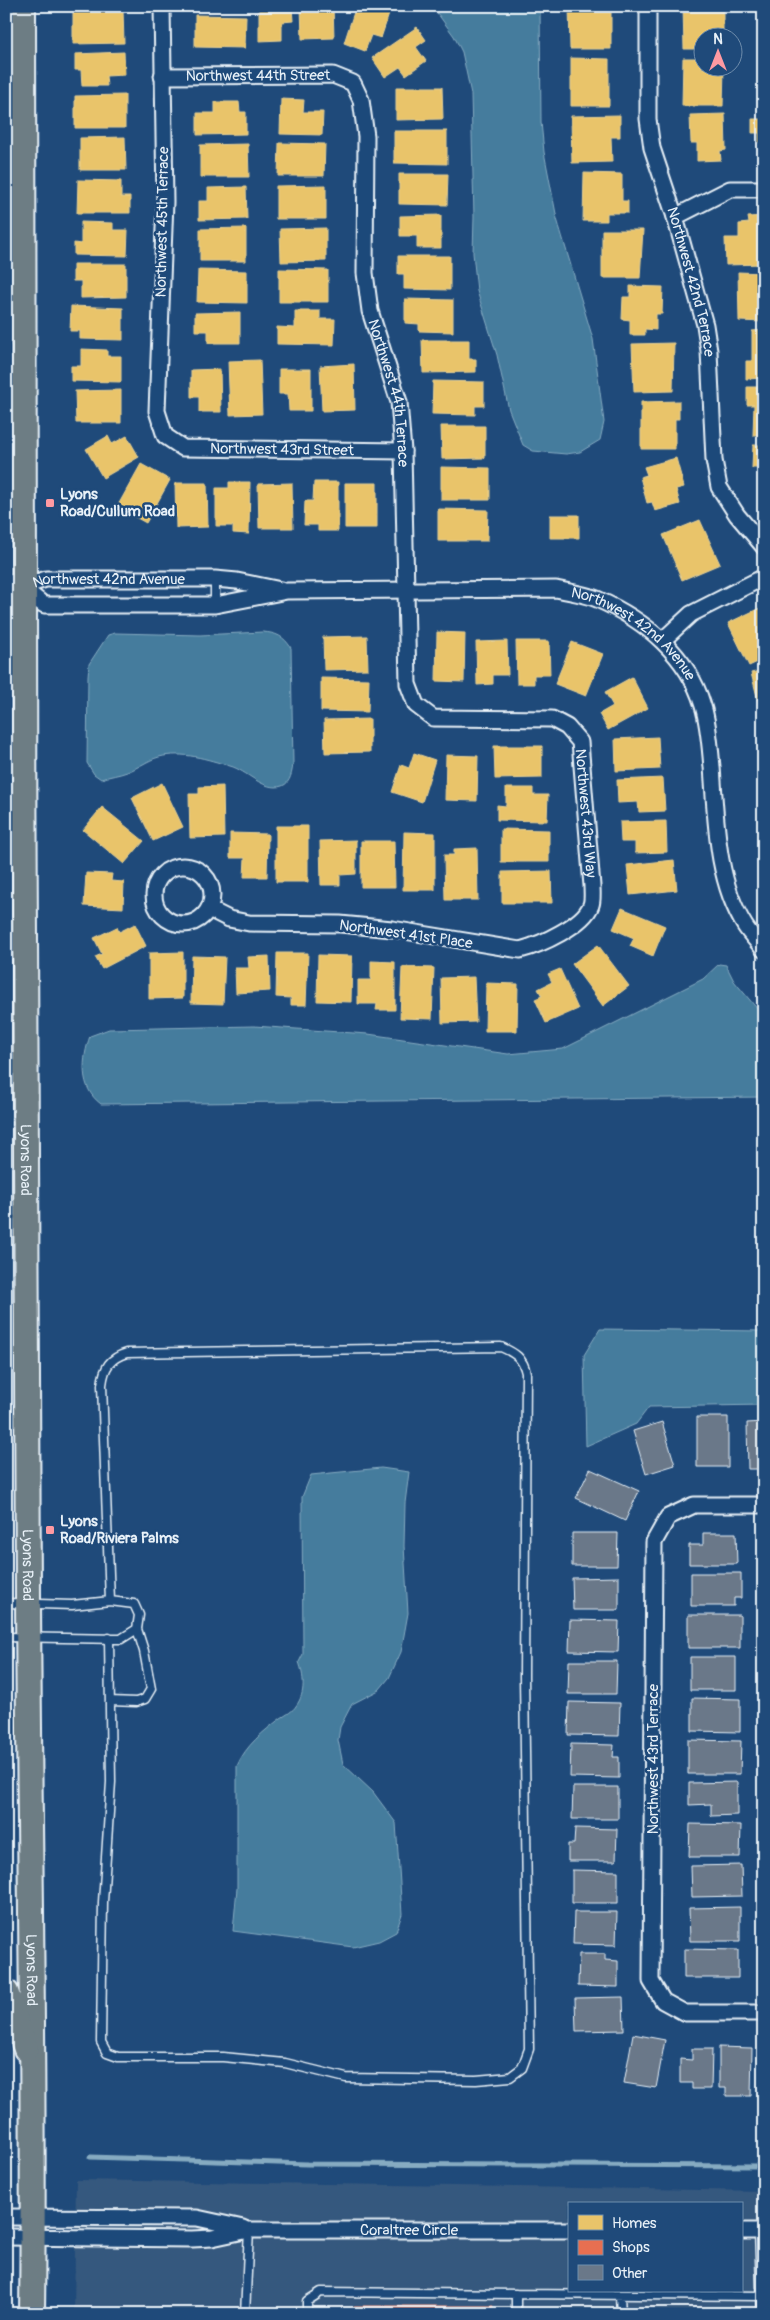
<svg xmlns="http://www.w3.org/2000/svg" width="770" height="2320" font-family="Pangolin,sans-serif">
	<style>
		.built { fill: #36587e; fill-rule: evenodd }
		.water { fill: #447c9d; stroke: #86abc1 }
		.homes { fill: #e9c46a; stroke: #e9d295 }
		.shops { fill: #e76f51; stroke: #e79683 }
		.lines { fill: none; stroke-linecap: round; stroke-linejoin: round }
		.stream { stroke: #86abc1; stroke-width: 5 }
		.building { fill: #6a7889; stroke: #e8f1f8 }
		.lane-casing { stroke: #e8f1f8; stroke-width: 11 }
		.street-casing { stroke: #e8f1f8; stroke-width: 19 }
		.secondary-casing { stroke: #e8f1f8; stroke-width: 25 }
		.primary-casing { stroke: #e8f1f8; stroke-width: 28 }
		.lane { stroke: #1f4a7a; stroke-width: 8 }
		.street { stroke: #1f4a7a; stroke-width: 15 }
		.secondary { stroke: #1f4a7a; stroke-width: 21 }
		.primary { stroke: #6d7d84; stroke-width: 24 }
		.poi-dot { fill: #ff9aa2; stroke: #1f4a7a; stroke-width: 2 }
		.labels { text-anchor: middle; stroke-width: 5; stroke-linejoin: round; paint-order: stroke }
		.street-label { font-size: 15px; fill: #e8f1f8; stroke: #1f4a7a }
		.poi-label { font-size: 15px; font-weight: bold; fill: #e8f1f8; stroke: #1f4a7a; text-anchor: start }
	</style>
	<rect width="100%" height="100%" fill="#1f4a7a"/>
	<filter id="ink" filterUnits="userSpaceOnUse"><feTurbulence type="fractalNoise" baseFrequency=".02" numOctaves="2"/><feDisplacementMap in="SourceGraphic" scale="10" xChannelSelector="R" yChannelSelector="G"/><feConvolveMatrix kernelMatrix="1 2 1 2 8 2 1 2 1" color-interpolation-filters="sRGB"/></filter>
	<g filter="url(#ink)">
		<path class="built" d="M76,2180L764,2191V2314H74ZM569,2204H741V2291H569Z"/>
		<path class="water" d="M432,6H540L541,122L544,152L557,219L593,339L604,422L600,440L580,452L566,454L533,451L523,445L509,410L497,355L477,291L473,253L474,217L471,94L462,52L454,36Z
			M263,632C276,633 284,636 291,648L293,764C292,771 291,783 282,786C264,792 246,770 230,766C207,759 183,751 159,757C148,760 138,768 127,772C119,775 110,776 101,779L94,774L87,763L88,676L89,664L108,635L115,633L200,635Z
			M719,964L726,965L734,981L764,1017V1097L101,1104C79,1088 82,1059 90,1036L109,1029L254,1026L368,1034L508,1054L563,1049L703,979Z
			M600,1329L764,1331V1405L649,1407L636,1424L586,1446L584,1355Z
			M381,1468L409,1472L405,1503L404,1546L408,1613L401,1652L389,1678L379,1690L352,1704L340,1727L338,1740L343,1764L373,1792L396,1823L402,1914L396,1932L379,1941L353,1947L233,1931L237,1888V1766C246,1745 263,1732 281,1718C286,1715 293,1711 296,1706C306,1693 304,1676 299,1662L303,1654L302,1497L311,1475Z"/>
		<path class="homes" d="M259,6H292L293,21L282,22V40L259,41Z
			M301,6H333L334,38L302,39Z
			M356,6H374L373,9L389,14L381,38L371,35L365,51L344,43Z
			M569,6H611V49H570Z
			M683,6H723V38H702V49H684Z
			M123,10L124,43L73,44V12Z
			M195,15L246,16L245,48L195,47Z
			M417,27L426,40L416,47L426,61L406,75L400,67L385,77L372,58Z
			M124,52L125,75L106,76L107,86H82L81,70H75V54Z
			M571,58L609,59V106H571Z
			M683,58H702V68H724L723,106H682Z
			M396,87H442L443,119L396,120Z
			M125,95V128H75V96Z
			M281,99L304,100L303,112H323L322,135L280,134Z
			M215,102H239L240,112H246V134L197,135V113H215Z
			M725,114L726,150L720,151L721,160L697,161V143H691L690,115Z
			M764,114V143H759V133H752V119H764Z
			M620,115V137H611L612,162L572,163L571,116Z
			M394,131H447V164L394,163Z
			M125,137L126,170H80V138Z
			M279,143L325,144L324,176H278Z
			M248,144L249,177H200V145Z
			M584,173L622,174V201H628V213H607V221H583Z
			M399,174H448L447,205L399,204Z
			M78,180L121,181V197H130V213H77Z
			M326,185V219H276V186Z
			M246,187L247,219L199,220V201H208V188Z
			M441,215V248H417V236H400V216Z
			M764,216V264L726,265L725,238H739V224L749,223L748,217Z
			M81,222L113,223V230H128L127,256L74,255V243L81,244Z
			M246,228V261H200V229Z
			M326,228V261L281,262L280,229Z
			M602,230H643L640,278H602Z
			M398,256H450V290L404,289V274H398Z
			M73,264H126V297L81,298V281H73Z
			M279,269L328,270V302H279Z
			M198,270L247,271V303L197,302Z
			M738,272L764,273V322L739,321Z
			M630,286L663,287L662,314H656V330L645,329V335H630V320L622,319L623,297H630Z
			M405,299L453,300V332L419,331V324L405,323Z
			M71,306L123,308V340L80,339V331H70Z
			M295,311H320V319H335L334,345L277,344V327L295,328Z
			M240,312V343H208V331H195V313Z
			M764,330V378L746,379V361H752V331Z
			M422,340H469V359H476V372L423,373Z
			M674,343L673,391L634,392L632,344Z
			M81,349L107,350V356H121V382L71,381V366H81Z
			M260,360L262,414L230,415L228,361Z
			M354,364L355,410L322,411L320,366Z
			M220,369L221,412H199V397H191V370Z
			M279,369H311V411H289L288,394H279Z
			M433,381L484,382V406H475V415L432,414Z
			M747,387H764V435H753L754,405H747Z
			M121,390V423H76L75,391Z
			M679,401V419H675V449H641V402Z
			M441,426H485V458L442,459Z
			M108,436L112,444L127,436L139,457L103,478L86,449Z
			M753,445H764V491V468H752Z
			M676,458L684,487L676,489L680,504L655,511L652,502L647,503L640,477L647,475L644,467Z
			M141,464L170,480L146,523L117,507Z
			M441,467L490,468V500H441Z
			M229,482H250L249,534L233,533V526H216V488H229Z
			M314,482H338V531H318V525H304L305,501H313Z
			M175,483H207L208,527L176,528Z
			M292,483L293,528H259L258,484Z
			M345,483H377V528H345Z
			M438,509L488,510L487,541H438Z
			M550,515H579V538H550Z
			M700,520L720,564L682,580L663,535Z
			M764,606V659L749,666L728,623Z
			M437,632L465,633L464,682L436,681Z
			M367,636L368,669L324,670L323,637Z
			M507,641L508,675H493V684L477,685L476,642Z
			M516,641H549L550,675H534V684H517Z
			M572,642L603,654L586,696L555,684Z
			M764,670V719L763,720L751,673Z
			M632,677L648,708L608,730L599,714L613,706L605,692Z
			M321,678L369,679L368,712L321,711Z
			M370,719V752L325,753L324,720Z
			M658,737L660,769L616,771L615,739Z
			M494,746H542V778L495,779Z
			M414,753L435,760L422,802L392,792L401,765L409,768Z
			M446,755L478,756L477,801L445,800Z
			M663,778L665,811L639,812L638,802L618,803L617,780Z
			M162,783L183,827L153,841L132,798Z
			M223,786L224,837L190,838L189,794H199V787Z
			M506,788H533V795H548L547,821L497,820V805L506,806Z
			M102,807L144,841L124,864L83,830Z
			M666,821L667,852L635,853V842H621L620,822Z
			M276,826H308V882H276Z
			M501,829L549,830V862H501Z
			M404,832L435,833V890H403Z
			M230,833L268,834L267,877H244L245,858H230Z
			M356,840V874L340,875V885H321L320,841Z
			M361,841H394L395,887H361Z
			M477,848L478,900H445L444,855H454V849Z
			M674,860L677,890L630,895L627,865Z
			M551,871L552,903H502V872Z
			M86,873L112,874L111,881L124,882L123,908L84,906Z
			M622,908L665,926L653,956L630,946L634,938L613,929Z
			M135,924L146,946L102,969L95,957L102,954L94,938L117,927L119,932Z
			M598,945L629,986L603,1006L572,964Z
			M183,952V998L149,999V953Z
			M277,953H308L306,1005H291V998L276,997Z
			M318,955L352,956L351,1002L317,1001Z
			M192,956L225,957L223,1004L191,1003Z
			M269,956L270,991L236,993L235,968H249L248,957Z
			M371,961L395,962V1010H376L377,1004H358V980H371Z
			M402,967L434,968L432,1019L400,1018Z
			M560,969L578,1009L546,1023L535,999L542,996L538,989L552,982L548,974Z
			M474,977L476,1022L442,1023L441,978Z
			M486,983L518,984L517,1031H485Z"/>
		<path class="shops" d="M354,2306H493V2314H354Z
			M699,2312H742V2314H699Z"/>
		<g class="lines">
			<path class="stream" d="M90,2157L307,2164L764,2166"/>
		</g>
		<path class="building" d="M697,1417H728V1467H697Z
			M662,1422L675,1465L646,1474L633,1431Z
			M764,1422V1469H748L747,1423Z
			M590,1469L639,1491L625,1521L576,1498Z
			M572,1533H618L617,1566H572Z
			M703,1533H736L737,1564H689V1545H703Z
			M691,1573H741V1598H734V1606H691Z
			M619,1577V1610H573L572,1578Z
			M688,1615H740V1648H688Z
			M570,1620L619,1621L618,1652L569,1651Z
			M690,1657H736V1690H690Z
			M569,1661H617L616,1694H568Z
			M692,1698L740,1699V1732L692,1731Z
			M569,1702L620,1703L619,1736L568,1735Z
			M688,1740L741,1741L740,1774H688Z
			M571,1744L614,1745L613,1757H619V1778L570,1777Z
			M737,1782V1815L711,1816V1804L689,1805V1783Z
			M573,1787H618V1819H572Z
			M690,1824L741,1825L740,1857H689Z
			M575,1828L617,1829L616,1861H568V1844H574Z
			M741,1865L742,1896L692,1897L691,1866Z
			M572,1870L618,1871V1903H572Z
			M740,1907V1941H690L689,1908Z
			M574,1912H617L616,1945L573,1944Z
			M684,1949L738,1950V1978H684Z
			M579,1954H605V1960L618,1961V1987L578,1986Z
			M623,1997L624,2030L576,2031L575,1998Z
			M633,2034L665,2040L656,2088L624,2083Z
			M719,2047L752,2048L751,2096H726V2088H719Z
			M762,2048H764V2097Z
			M692,2049H712L711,2089H692V2083H680V2059L692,2060Z"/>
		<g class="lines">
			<g class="lane-casing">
				<path id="lane" d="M6,60H21
					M215,579V605
					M6,1603L72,1605L110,1601L134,1604L139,1615L137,1629L144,1651L151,1689L145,1699L136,1702L110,1701
					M6,1637L121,1639L137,1629
					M109,1638L111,1782L103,1902L101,2042L107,2053L118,2057H223L285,2063L346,2078L476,2080L510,2077L522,2068L529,2049L524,1676L526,1373C523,1358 515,1353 501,1347L127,1353C110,1358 104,1367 102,1385L110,1601
					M759,2231L762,2314
					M516,2294L764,2296
					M620,2295L621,2314
					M245,2314L249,2230
					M307,2314V2301L321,2292L516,2294V2314"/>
			</g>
			<g class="street-casing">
				<g id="street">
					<path id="s1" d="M162,6L165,202L157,411L165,436L183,448L403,451"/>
					<path id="s2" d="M648,6V119L652,148L675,217L705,325L709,351L714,460L719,487L737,515L764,547"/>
					<path id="s3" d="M162,76L333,75L353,83L361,100L366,136L365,273L370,311L399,402L403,451L408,684L416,705L433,718L552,719L567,727L580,742L592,886C592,891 593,900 591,905C584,925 540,945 520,950L392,929L340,924L249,923L229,919L209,909"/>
					<path d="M675,217L730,189H764"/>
					<path id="s4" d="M22,587L44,605H215L287,591L556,589C569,592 585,594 597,599C645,620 688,655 703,706C709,726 710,747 712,767C716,819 716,880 745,926C750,934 758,942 764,950"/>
					<path id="s5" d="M22,587L46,579H215L237,581L281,590"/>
					<path d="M663,640L691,614L764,577"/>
					<circle cx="183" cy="895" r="29"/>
					<path d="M764,1505H694L668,1517L654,1542L651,1981L663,2001L685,2013H764"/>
					<path d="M6,2217L197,2218L243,2228"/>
					<path d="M741,2231H764"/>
					<path id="s6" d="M6,2237L192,2239L212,2238L249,2230H569"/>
				</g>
			</g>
			<g class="secondary-casing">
				<path id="secondary" d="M6,585L22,587"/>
			</g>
			<g class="primary-casing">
				<g id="primary">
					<path id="s7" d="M23,6C23,536 25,1065 28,1595C29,1834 35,2074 32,2314"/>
					<path d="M6,1992L26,2049"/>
				</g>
			</g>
			<use href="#lane" class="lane"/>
			<use href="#street" class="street"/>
			<use href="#secondary" class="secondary"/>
			<use href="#primary" class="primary"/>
		</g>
	</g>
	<g class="poi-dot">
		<rect x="45" y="498" width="10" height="10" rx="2.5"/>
		<rect x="45" y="1525" width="10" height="10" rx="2.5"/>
	</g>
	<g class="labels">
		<g class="street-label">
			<text dy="5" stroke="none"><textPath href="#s3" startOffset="96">Northwest 44th Street</textPath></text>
			<text transform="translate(162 222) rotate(-89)" y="5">Northwest 45th Terrace</text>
			<text dy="5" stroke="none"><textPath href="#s2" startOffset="282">Northwest 42nd Terrace</textPath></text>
			<text dy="5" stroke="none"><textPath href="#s3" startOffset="508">Northwest 44th Terrace</textPath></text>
			<text dy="5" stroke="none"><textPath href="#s1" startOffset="552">Northwest 43rd Street</textPath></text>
			<text dy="5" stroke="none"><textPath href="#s5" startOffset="88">Northwest 42nd Avenue</textPath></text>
			<text dy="5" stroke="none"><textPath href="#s4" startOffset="634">Northwest 42nd Avenue</textPath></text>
			<text dy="5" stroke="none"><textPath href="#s3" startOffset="1072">Northwest 43rd Way</textPath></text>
			<text transform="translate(406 934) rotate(8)" y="5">Northwest 41st Place</text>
			<text dy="5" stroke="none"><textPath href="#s7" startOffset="1154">Lyons Road</textPath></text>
			<text dy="5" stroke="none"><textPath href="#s7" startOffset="1559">Lyons Road</textPath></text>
			<text transform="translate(653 1759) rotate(-90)" y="5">Northwest 43rd Terrace</text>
			<text dy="5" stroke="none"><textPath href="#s7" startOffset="1964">Lyons Road</textPath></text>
			<text dy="5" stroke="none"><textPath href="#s6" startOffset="404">Coraltree Circle</textPath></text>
		</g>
		<g class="poi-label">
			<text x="60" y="499">Lyons<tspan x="60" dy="17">Road/Cullum Road</tspan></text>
			<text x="60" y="1526">Lyons<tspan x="60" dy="17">Road/Riviera Palms</tspan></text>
		</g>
	</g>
	<rect width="770" height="2320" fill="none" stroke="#1f4a7a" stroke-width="25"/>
	<rect x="12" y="12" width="745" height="2295" fill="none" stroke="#e8f1f8" stroke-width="2" filter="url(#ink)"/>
	<rect x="568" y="2202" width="175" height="90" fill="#1f4a7a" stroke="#6f8dac"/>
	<rect x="578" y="2215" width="25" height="15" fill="#e9c46a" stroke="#6f8dac"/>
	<text x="612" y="2228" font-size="15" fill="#e8f1f8">Homes</text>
	<rect x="578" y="2240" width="25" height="15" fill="#e76f51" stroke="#6f8dac"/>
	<text x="612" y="2252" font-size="15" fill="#e8f1f8">Shops</text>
	<rect x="578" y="2265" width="25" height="15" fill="#6a7889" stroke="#6f8dac"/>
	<text x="612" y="2278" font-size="15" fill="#e8f1f8">Other</text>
	<g transform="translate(718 52)"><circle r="24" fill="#1f4a7a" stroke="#6f8dac"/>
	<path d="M0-4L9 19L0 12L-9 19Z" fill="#ff9aa2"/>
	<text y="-8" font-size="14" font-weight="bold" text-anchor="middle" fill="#e8f1f8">N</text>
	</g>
</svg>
